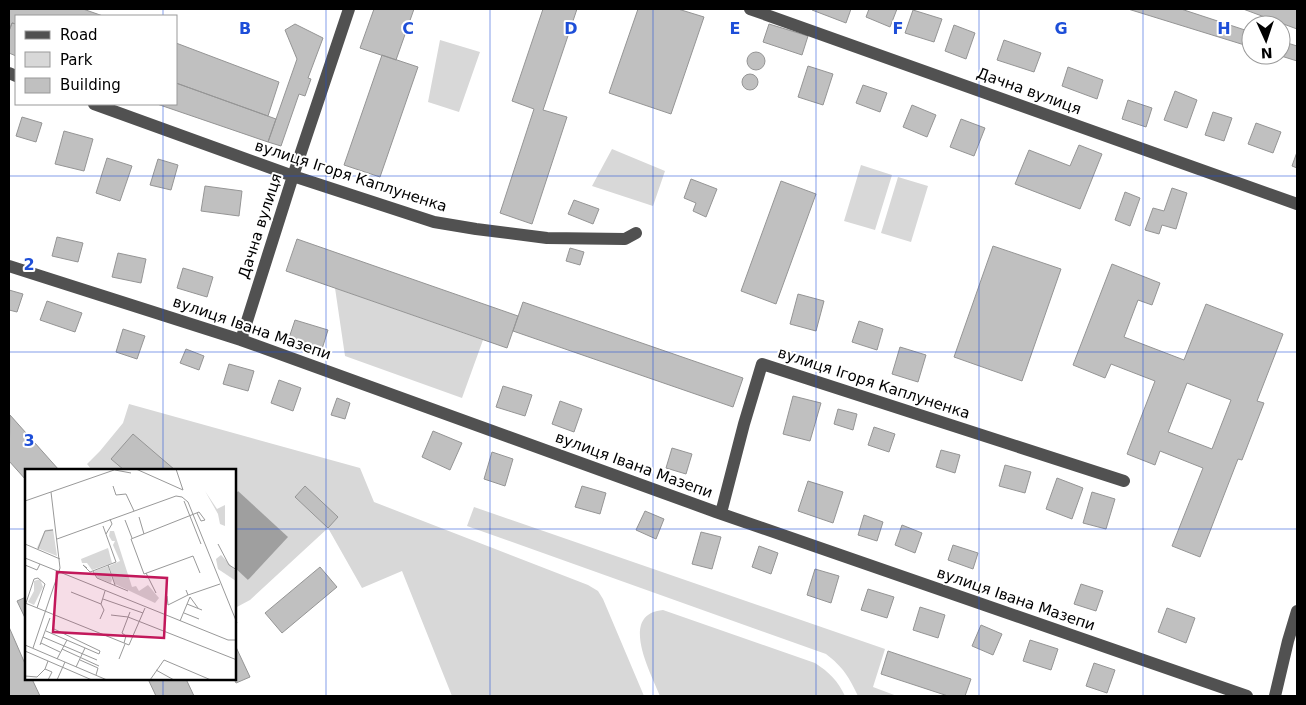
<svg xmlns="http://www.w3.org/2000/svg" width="1306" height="705" font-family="'DejaVu Sans',sans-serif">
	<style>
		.green { fill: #d8d8d8 }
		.water { fill: #9f9f9f }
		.building { fill: #c0c0c0; stroke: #959595; fill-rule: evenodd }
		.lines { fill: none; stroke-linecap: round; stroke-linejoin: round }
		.minor { stroke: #515151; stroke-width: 12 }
		.grid { fill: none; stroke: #1d4ed8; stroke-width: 1; stroke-opacity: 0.55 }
		.labels { text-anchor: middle; stroke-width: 4; stroke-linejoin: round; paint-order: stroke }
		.street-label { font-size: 15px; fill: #000; stroke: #fff }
		.inset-road { fill: none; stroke: #999; stroke-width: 1 }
		.view { fill: #c2185b; fill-opacity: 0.15; stroke: #c2185b; stroke-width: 2.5 }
		.inset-edge { fill: none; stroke: #000; stroke-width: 2.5 }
		.grid-label { font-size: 16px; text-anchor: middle; font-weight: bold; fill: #1d4ed8; stroke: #fff; stroke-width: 4; stroke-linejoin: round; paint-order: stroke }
	</style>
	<rect width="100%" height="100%" fill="#fff"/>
	<path class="green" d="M440,40L480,52L459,112L428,102Z
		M612,149L665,171L653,206L592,186Z
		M861,165L892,175L875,230L844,221Z
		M898,177L928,186L911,242L881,233Z
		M335,288L483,340L462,398L345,356Z
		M129,404L360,468L374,502L588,585L598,591L603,599L644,696H452L402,571L362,588L328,528L250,600L235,608V568L249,580L238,491L235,494V470H92L87,464L100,451L123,423Z
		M474,507L885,649L873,687L897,696H858C849,677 843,667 826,654L467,526Z
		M663,610L815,663C829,672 838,681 845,696H660C651,673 618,614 663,610Z"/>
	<path class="water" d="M238,491L288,537L248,580L235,568V494Z"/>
	<path class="building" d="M9,9H83L103,16H16V24L12,23L9,31Z
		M374,9H414L396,60L360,48Z
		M543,9H577L543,110L567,117L532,224L500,213L534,109L512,101Z
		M638,9H678L704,17L671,114L609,93Z
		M813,9H851L846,23L812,10Z
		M869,9H897L890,27L866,17Z
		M1128,9H1181L1251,32V47Z
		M1243,9H1297V29Z
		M913,10L942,19L934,42L905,33Z
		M12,23L16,24V56L9,53V31Z
		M295,24L323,38L308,78L311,79L305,96L299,94L281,146L268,142L297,59L285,30Z
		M769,24L808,36L802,55L763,42Z
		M954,25L975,33L966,59L945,51Z
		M1004,40L1041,53L1034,72L997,60Z
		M1281,41L1297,46V61L1278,55H1281Z
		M176,43L279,82L268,116L176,83Z
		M747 61a9 9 0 1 1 18 0a9 9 0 1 1-18 0Z
		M382,55L418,67L380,177L344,165Z
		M808,66L833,74L823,105L798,97Z
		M1068,67L1103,80L1097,99L1062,86Z
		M742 82a8 8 0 1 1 16 0a8 8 0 1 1-16 0Z
		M176,83L276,119L268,142L157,104H176Z
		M863,85L887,93L880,112L856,103Z
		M1175,91L1197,100L1187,128L1164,120Z
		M1128,100L1152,108L1146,127L1122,119Z
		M912,105L936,115L927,137L903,127Z
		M1213,112L1232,118L1224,141L1205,135Z
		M22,117L42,123L36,142L16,136Z
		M961,119L985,128L974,156L950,147Z
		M1256,123L1281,132L1273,153L1248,144Z
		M64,131L93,139L84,171L55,164Z
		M1079,145L1102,154L1080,209L1015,184L1029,150L1070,166Z
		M1297,152V168L1292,166Z
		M107,158L132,166L120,201L96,193Z
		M158,159L178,165L171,190L150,185Z
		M691,179L717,189L706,217L693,211L696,203L684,198Z
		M781,181L816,194L776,304L741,291Z
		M205,186L242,191L239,216L201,211Z
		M1172,188L1187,193L1176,229L1162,225L1159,234L1145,230L1153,208L1164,211Z
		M1125,192L1140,198L1130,226L1115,220Z
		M574,200L599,209L593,224L568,214Z
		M57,237L83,243L78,262L52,256Z
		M297,239L518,316L507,348L286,271Z
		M993,246L1061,269L1022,381L954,357Z
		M570,248L584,252L580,265L566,261Z
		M118,253L146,259L141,283L112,277Z
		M1112,264L1160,283L1152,305L1138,300L1124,337L1184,360L1206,304L1283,334L1257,401L1264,403L1242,460L1238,459L1200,557L1172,546L1203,468L1160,451L1155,465L1127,454L1155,381L1111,364L1105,378L1073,365ZM1187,383L1231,400L1212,449L1168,432Z
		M183,268L213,277L207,297L177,288Z
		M9,290L23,294L17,312L9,310Z
		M798,294L824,301L816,331L790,324Z
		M47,301L82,313L75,332L40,320Z
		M523,302L743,378L733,407L513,331Z
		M295,320L328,330L322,349L289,338Z
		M859,321L883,329L877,350L852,342Z
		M123,329L145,336L137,359L116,352Z
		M900,347L926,355L918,382L892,374Z
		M186,349L204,356L199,370L180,363Z
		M229,364L254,371L248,391L223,384Z
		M279,380L301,388L293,411L271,403Z
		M503,386L532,395L525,416L496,407Z
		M793,396L821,403L810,441L783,434Z
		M337,398L350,403L345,419L331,415Z
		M560,401L582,409L574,432L552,424Z
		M838,409L857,414L853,430L834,424Z
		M10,415L59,470H26V480L9,461Z
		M874,427L895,434L889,452L868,445Z
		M433,431L462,443L450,470L422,457Z
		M133,434L175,470H124L111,459Z
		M672,448L692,454L686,474L666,468Z
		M941,450L960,455L955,473L936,467Z
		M492,452L513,459L505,486L484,479Z
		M1005,465L1031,472L1025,493L999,486Z
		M1057,478L1083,488L1072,519L1046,509Z
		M808,481L843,492L833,523L798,511Z
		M305,486L338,517L328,528L295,497Z
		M582,486L606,493L600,514L575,507Z
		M1092,492L1115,499L1106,529L1083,523Z
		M645,511L664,519L656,539L636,530Z
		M864,515L883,522L877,541L858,535Z
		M902,525L922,533L915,553L895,545Z
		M701,532L721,537L712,569L692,564Z
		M953,545L978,553L973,569L948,560Z
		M759,546L778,553L771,574L752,567Z
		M320,567L337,587L282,633L265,613Z
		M815,569L839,576L831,603L807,595Z
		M1081,584L1103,591L1096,611L1074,604Z
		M868,589L894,597L887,618L861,610Z
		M26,597V620L17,601Z
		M920,607L945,615L938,638L913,630Z
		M1167,608L1195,618L1186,643L1158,632Z
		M981,625L1002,634L993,655L972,646Z
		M9,627L26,666V679H32L40,696H9Z
		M1030,640L1058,649L1051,670L1023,661Z
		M235,645L250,677L236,683L234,679Z
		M888,651L971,679L965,696H948L881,674Z
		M1094,663L1115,670L1107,693L1086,686Z
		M148,679H186L194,696H156Z"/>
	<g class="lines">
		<path class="minor" d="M750,9L1297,204
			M9,73L16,76
			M94,104L293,176L434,222L476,229L547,238L625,239L636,233
			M9,266L241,340L716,512L1247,696
			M241,340L293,176L349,9
			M721,513L744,424L762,364L1124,481
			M1275,696L1288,641L1297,611"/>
	</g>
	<path class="grid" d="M163,9V16M326,9V696M490,9V696M653,9V696M816,9V696M979,9V696M1143,9V696M163,104V470M9,176H1297M9,352H1297M9,529H26M235,529H1297M163,679V696"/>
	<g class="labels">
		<g class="street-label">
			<text transform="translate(1029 91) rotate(20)" y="5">Дачна вулиця</text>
			<text transform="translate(351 176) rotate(18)" y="5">вулиця Ігоря Каплуненка</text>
			<text transform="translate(260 226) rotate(-72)" y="5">Дачна вулиця</text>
			<text transform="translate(252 328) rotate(19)" y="5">вулиця Івана Мазепи</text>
			<text transform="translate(874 383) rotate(18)" y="5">вулиця Ігоря Каплуненка</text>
			<text transform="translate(634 465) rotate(20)" y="5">вулиця Івана Мазепи</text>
			<text transform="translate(1016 599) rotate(19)" y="5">вулиця Івана Мазепи</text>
		</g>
	</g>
	<g transform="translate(25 469)">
		<rect width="211" height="211" fill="#fff"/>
		<path d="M180,22L192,40L200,36V57L195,55L193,45ZM28,60L32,87L12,79L20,61ZM85,62H89L107,118L111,117L114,122L123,116L134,129L130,134L90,115L84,97L95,92L88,76L90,72H87L84,67ZM83,79L87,94L67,101L62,94H57L56,90ZM196,86L211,102V112L193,100L191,90ZM83,97L87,111L86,114L73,109L69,102ZM15,110L18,118L9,136L3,133L9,122V112Z" fill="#d8d8d8"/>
		<path class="inset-road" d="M111,0L158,21L151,0M90,1L106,4M88,17L91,26L101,25L109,42M0,32L92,0M159,32L176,75M172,44L176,52L180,51L174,43L106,70L119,105L168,87L175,104M114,48L119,65M100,51L107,69M81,65L87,55L85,50M32,70L151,27L157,28L163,33L212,154M0,75L35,90M193,75L204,96L212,101M13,80L20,62L28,61M0,89L203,171H212M0,96L12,101L15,95M83,96L90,116M62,99L58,96L65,103L91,93L78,57M68,102L72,109L103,122M121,104L131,124M161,121L163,126L195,115M46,123L76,135L80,122M142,127L143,136L163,126M78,130L118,144M0,134L104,176L120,139M1,134L9,110L13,109L20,115L12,139M162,135L177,141M159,144L174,150M86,146L103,148L212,191M75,150L79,141L76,135M155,152L165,128L173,139M29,160L75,182M21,162L74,185L75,182M18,168L72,191M16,174L35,183M99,174L101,167L97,164L105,143M0,176L82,211M15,176L25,149M8,179L35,99L26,23M37,180L74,197M0,182L67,211M32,190L42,171M94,190L100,175M55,191L73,199L71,206M51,198L60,179M131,201L149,211M0,207L12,208L20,200M23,211L27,203L20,200L23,192M32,211L40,193M125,211L139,191L186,211"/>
		<path class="view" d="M32,103L142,109L139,169L28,163Z"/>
		<rect width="211" height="211" class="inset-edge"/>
	</g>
	<g class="grid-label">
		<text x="245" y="34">B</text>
		<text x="408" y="34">C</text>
		<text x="571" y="34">D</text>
		<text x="735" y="34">E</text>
		<text x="898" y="34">F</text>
		<text x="1061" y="34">G</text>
		<text x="1224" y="34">H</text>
		<text x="29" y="270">2</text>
		<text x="29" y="446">3</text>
	</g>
	<rect width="1306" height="705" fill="none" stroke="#000000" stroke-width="20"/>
	<rect x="15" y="15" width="162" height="90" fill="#ffffff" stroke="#999999"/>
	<rect x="25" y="31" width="25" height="8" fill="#515151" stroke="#999999"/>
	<text x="60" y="40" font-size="15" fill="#000000">Road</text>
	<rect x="25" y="52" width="25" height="15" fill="#d8d8d8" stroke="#999999"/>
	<text x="60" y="65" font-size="15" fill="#000000">Park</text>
	<rect x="25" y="78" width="25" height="15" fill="#c0c0c0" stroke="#999999"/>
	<text x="60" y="90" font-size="15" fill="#000000">Building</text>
	<g transform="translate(1266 40) rotate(177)"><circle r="24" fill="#ffffff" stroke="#999999"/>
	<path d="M0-4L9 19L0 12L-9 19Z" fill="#000000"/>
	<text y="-8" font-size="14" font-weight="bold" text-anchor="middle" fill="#000000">N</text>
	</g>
</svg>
